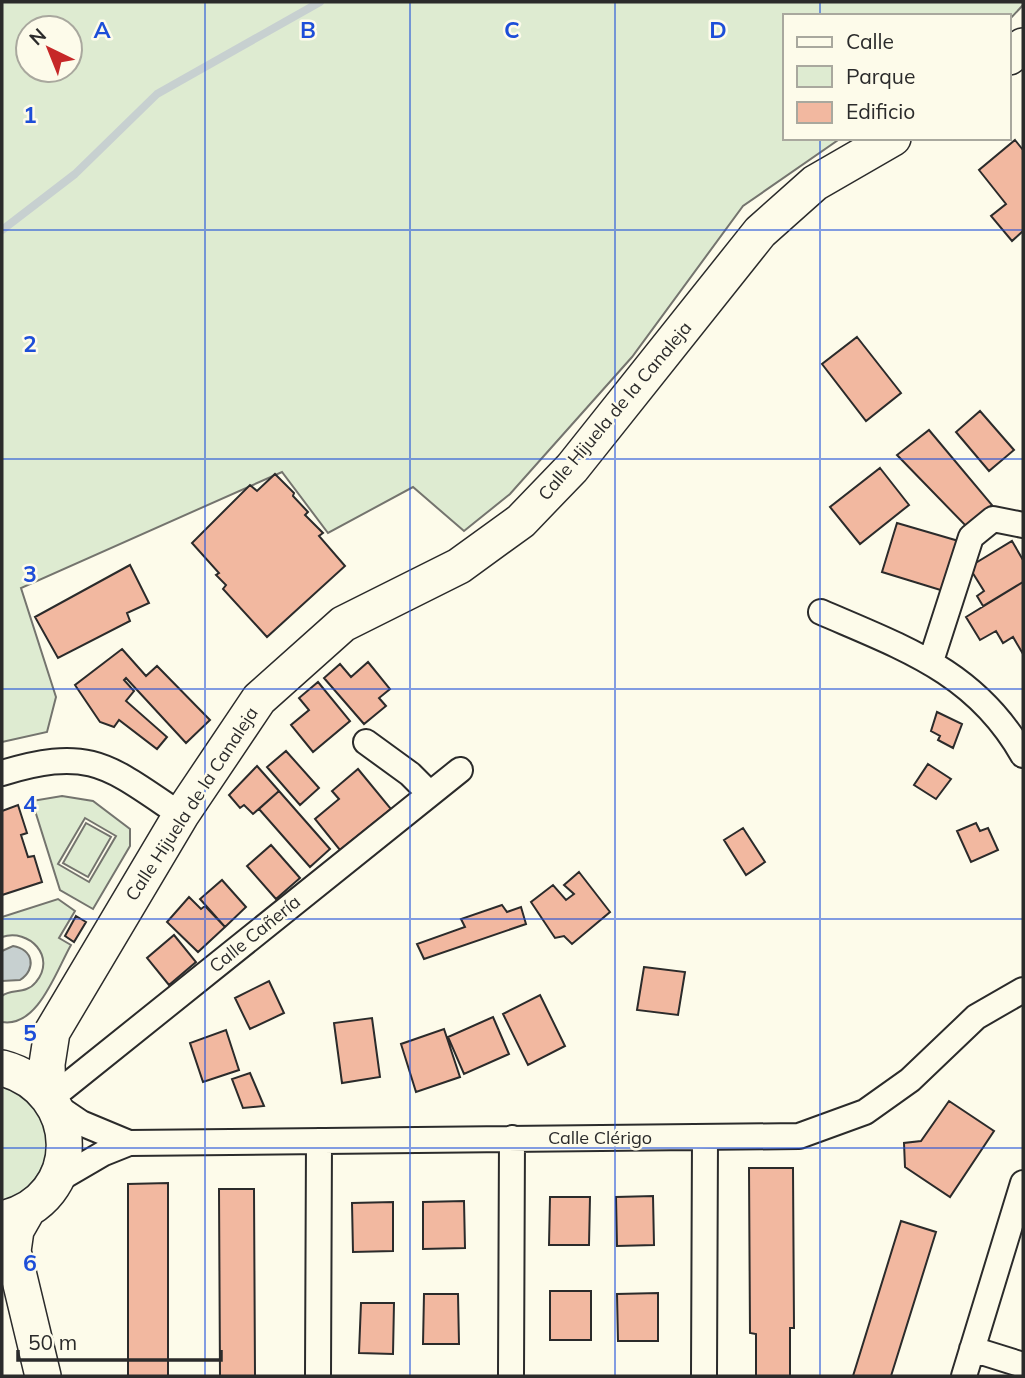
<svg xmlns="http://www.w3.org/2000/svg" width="1025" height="1378" font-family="Mulish,sans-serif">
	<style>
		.green { fill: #deebd1; stroke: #74746e; stroke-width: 2; fill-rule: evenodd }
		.water { fill: #c7d0d0; stroke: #74746e; stroke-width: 2 }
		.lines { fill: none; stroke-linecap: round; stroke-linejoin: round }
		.stream { stroke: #c7d0d0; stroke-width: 8 }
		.building { fill: #f2b8a0; stroke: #2b2b2b; stroke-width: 2 }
		.street-casing { stroke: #2b2b2b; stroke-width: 28 }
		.secondary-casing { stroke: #2b2b2b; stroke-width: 38 }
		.street { stroke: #fdfbea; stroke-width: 24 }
		.secondary { stroke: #fdfbea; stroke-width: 35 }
		.grid { fill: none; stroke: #1d4ed8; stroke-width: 2; stroke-opacity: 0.55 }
		.labels { text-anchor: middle; stroke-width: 5; stroke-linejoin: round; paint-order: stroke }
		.street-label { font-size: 18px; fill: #2b2b2b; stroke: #fdfbea }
		.grid-label { font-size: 23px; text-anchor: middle; font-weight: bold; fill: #1d4ed8; stroke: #fdfbea; stroke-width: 5; stroke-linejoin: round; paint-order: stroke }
	</style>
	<rect width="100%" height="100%" fill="#fdfbea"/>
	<path class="green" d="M2,2H1023V5L1009,20V16H785V138H841L743,206L632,357L510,494L464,531L413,487L328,533L282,472L21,588L56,697L47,732L2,742ZM28,28H70V70H28Z
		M62,796L93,801L130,829V846L93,909L60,890L32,801ZM85,818L116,836L89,882L58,864Z
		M86,823L111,837L88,877L63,863Z
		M58,899L75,911L59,938L71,945C56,971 38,1028 2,1022V996C11,988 26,995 36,982C57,957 29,928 2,937V917Z
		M2,1085C15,1091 29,1097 38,1110C62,1144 40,1191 2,1202Z"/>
	<path class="water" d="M13,946C33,949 37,969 20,980L2,981V951Z"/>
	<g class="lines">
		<path class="stream" d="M2,230L75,174L157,94L320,2"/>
	</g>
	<path class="building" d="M1015,140L1023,150V231L1012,241L991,216L1006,204L979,170Z
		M857,337L901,393L866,421L822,364Z
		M980,411L1014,450L989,471L956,432Z
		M929,430L992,505L966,526L897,455Z
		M880,468L909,505L860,544L830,507Z
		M275,474L294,493L293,496L308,512L305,515L323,533L319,536L345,566L267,637L223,589L226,585L216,575L219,573L192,543L250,485L257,491Z
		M897,523L962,542L947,592L882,572Z
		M1012,541L1023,560V582L983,606L977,596L984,591L969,567Z
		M130,565L149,603L127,613L130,621L58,658L35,617Z
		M1023,582V654L1013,637L1003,643L996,631L980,640L966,617Z
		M122,649L146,676L157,666L210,720L186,743L126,678L124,680L134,691L126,701L167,737L157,749L119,720L114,727L100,722L75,685Z
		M368,662L390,689L379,698L386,706L364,724L324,678L340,664L351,677Z
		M318,682L350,721L313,752L291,725L309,710L299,698Z
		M937,712L962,724L953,748L938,740L940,736L931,731Z
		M286,751L319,788L300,805L267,767Z
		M928,764L951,779L936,799L914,785Z
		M257,766L279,791L253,814L244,805L240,808L229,795Z
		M358,769L391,809L340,850L315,819L339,799L332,791Z
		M279,791L330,849L310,867L259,809Z
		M18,805L27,833L21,835L28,857L34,856L42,882L2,895V811Z
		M976,823L980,831L988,828L998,850L971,862L957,831Z
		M743,828L765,862L746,875L724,840Z
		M271,845L300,878L276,899L247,866Z
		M579,872L610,912L572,944L564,936L555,938L531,902L553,885L566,900L574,894L564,885Z
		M222,880L246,907L225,927L200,899Z
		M189,897L201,909L205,906L225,927L198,952L167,922Z
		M502,905L507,912L521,907L526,924L424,959L417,944L465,927L461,919Z
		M76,916L86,922L74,942L65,936Z
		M174,935L196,962L169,985L147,958Z
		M644,967L685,972L678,1015L637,1010Z
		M269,981L284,1013L250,1029L235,998Z
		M540,995L565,1046L528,1065L503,1014Z
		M493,1017L509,1054L464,1074L448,1037Z
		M372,1018L380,1077L342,1083L334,1023Z
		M444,1029L460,1077L416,1092L401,1044Z
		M226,1030L239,1070L203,1082L190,1043Z
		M250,1073L264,1106L243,1108L232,1079Z
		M949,1101L994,1131L950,1197L905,1167L904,1143L921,1141Z
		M749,1168H793L794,1328H790V1376H756V1334L750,1333Z
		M168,1183V1376H128V1184Z
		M219,1189H254L255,1376H220Z
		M653,1196L654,1245L617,1246L616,1197Z
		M550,1197H590L589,1245H549Z
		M464,1201L465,1248L423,1249V1202Z
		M393,1202V1251L353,1252L352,1203Z
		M901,1221L936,1232L891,1376H853Z
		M550,1291H591V1340H550Z
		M658,1293V1341H618L617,1294Z
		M424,1294H458L459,1344H423Z
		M361,1303H394L393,1354L359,1353Z"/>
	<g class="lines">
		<g class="street-casing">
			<path id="street" d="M821,612C904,648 976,672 1023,755
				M931,661L971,537L993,519L1023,525
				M366,742L410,774L430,794
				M2,773C91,746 108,766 181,815
				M50,1099L460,770
				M56,1106L81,1123L129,1143L799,1136L865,1112L910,1080L976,1017L1023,990
				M56,1181L104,1153L129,1143
				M972,1349L1023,1365
				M318,1376L319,1141
				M511,1376L512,1138
				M704,1376L705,1138
				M964,1376L1023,1183"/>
		</g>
		<g class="secondary-casing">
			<path id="secondary" d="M1009,57L1023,46
				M2,1068C84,1090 86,1200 2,1219
				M48,1096L47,1064L52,1032L181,815L259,699L343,624L459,566L521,521L572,468L760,232L815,183L893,138
				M28,1209L16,1230L13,1251L43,1376"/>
		</g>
		<use href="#street" class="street"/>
		<use href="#secondary" class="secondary"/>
	</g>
	<path class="grid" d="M205,2V1376M410,2V1376M615,2V1376M820,2V16M820,138V1376M2,230H1023M2,459H1023M2,689H1023M2,919H1023M2,1148H1023"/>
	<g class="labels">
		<g class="street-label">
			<text transform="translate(615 411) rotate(-50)" y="6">Calle Hijuela de la Canaleja</text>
			<text transform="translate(192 804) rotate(-57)" y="6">Calle Hijuela de la Canaleja</text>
			<text transform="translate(255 934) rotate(-39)" y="6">Calle Cañería</text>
			<text x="600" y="1144">Calle Clérigo</text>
		</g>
	</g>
	<g class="grid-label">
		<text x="102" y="38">A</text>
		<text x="308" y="38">B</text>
		<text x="512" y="38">C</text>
		<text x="718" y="38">D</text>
		<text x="30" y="123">1</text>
		<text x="30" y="352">2</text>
		<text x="30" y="582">3</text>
		<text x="30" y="812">4</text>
		<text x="30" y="1041">5</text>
		<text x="30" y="1271">6</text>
	</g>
	<rect width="1025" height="1378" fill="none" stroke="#2b2b2b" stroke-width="7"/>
	<rect x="783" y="14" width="228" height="126" fill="#fdfbea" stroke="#a9a89e" stroke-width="2"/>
	<rect x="797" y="37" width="35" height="10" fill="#fdfbea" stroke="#a9a89e" stroke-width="2"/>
	<text x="846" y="49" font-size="21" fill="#2b2b2b">Calle</text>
	<rect x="797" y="66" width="35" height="21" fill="#deebd1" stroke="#a9a89e" stroke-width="2"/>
	<text x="846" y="84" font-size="21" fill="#2b2b2b">Parque</text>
	<rect x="797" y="102" width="35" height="21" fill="#f2b8a0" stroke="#a9a89e" stroke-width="2"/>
	<text x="846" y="119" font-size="21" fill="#2b2b2b">Edificio</text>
	<g transform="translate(49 49) rotate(317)"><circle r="33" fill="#fdfbea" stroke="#a9a89e" stroke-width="2"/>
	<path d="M0-5L12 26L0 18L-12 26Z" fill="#c62828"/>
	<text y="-10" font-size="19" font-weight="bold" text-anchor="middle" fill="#2b2b2b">N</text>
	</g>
	<path d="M18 1350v10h203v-10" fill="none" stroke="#2b2b2b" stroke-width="3.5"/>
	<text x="28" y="1350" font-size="21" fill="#2b2b2b" stroke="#fdfbea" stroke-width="5" paint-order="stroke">50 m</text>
</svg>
